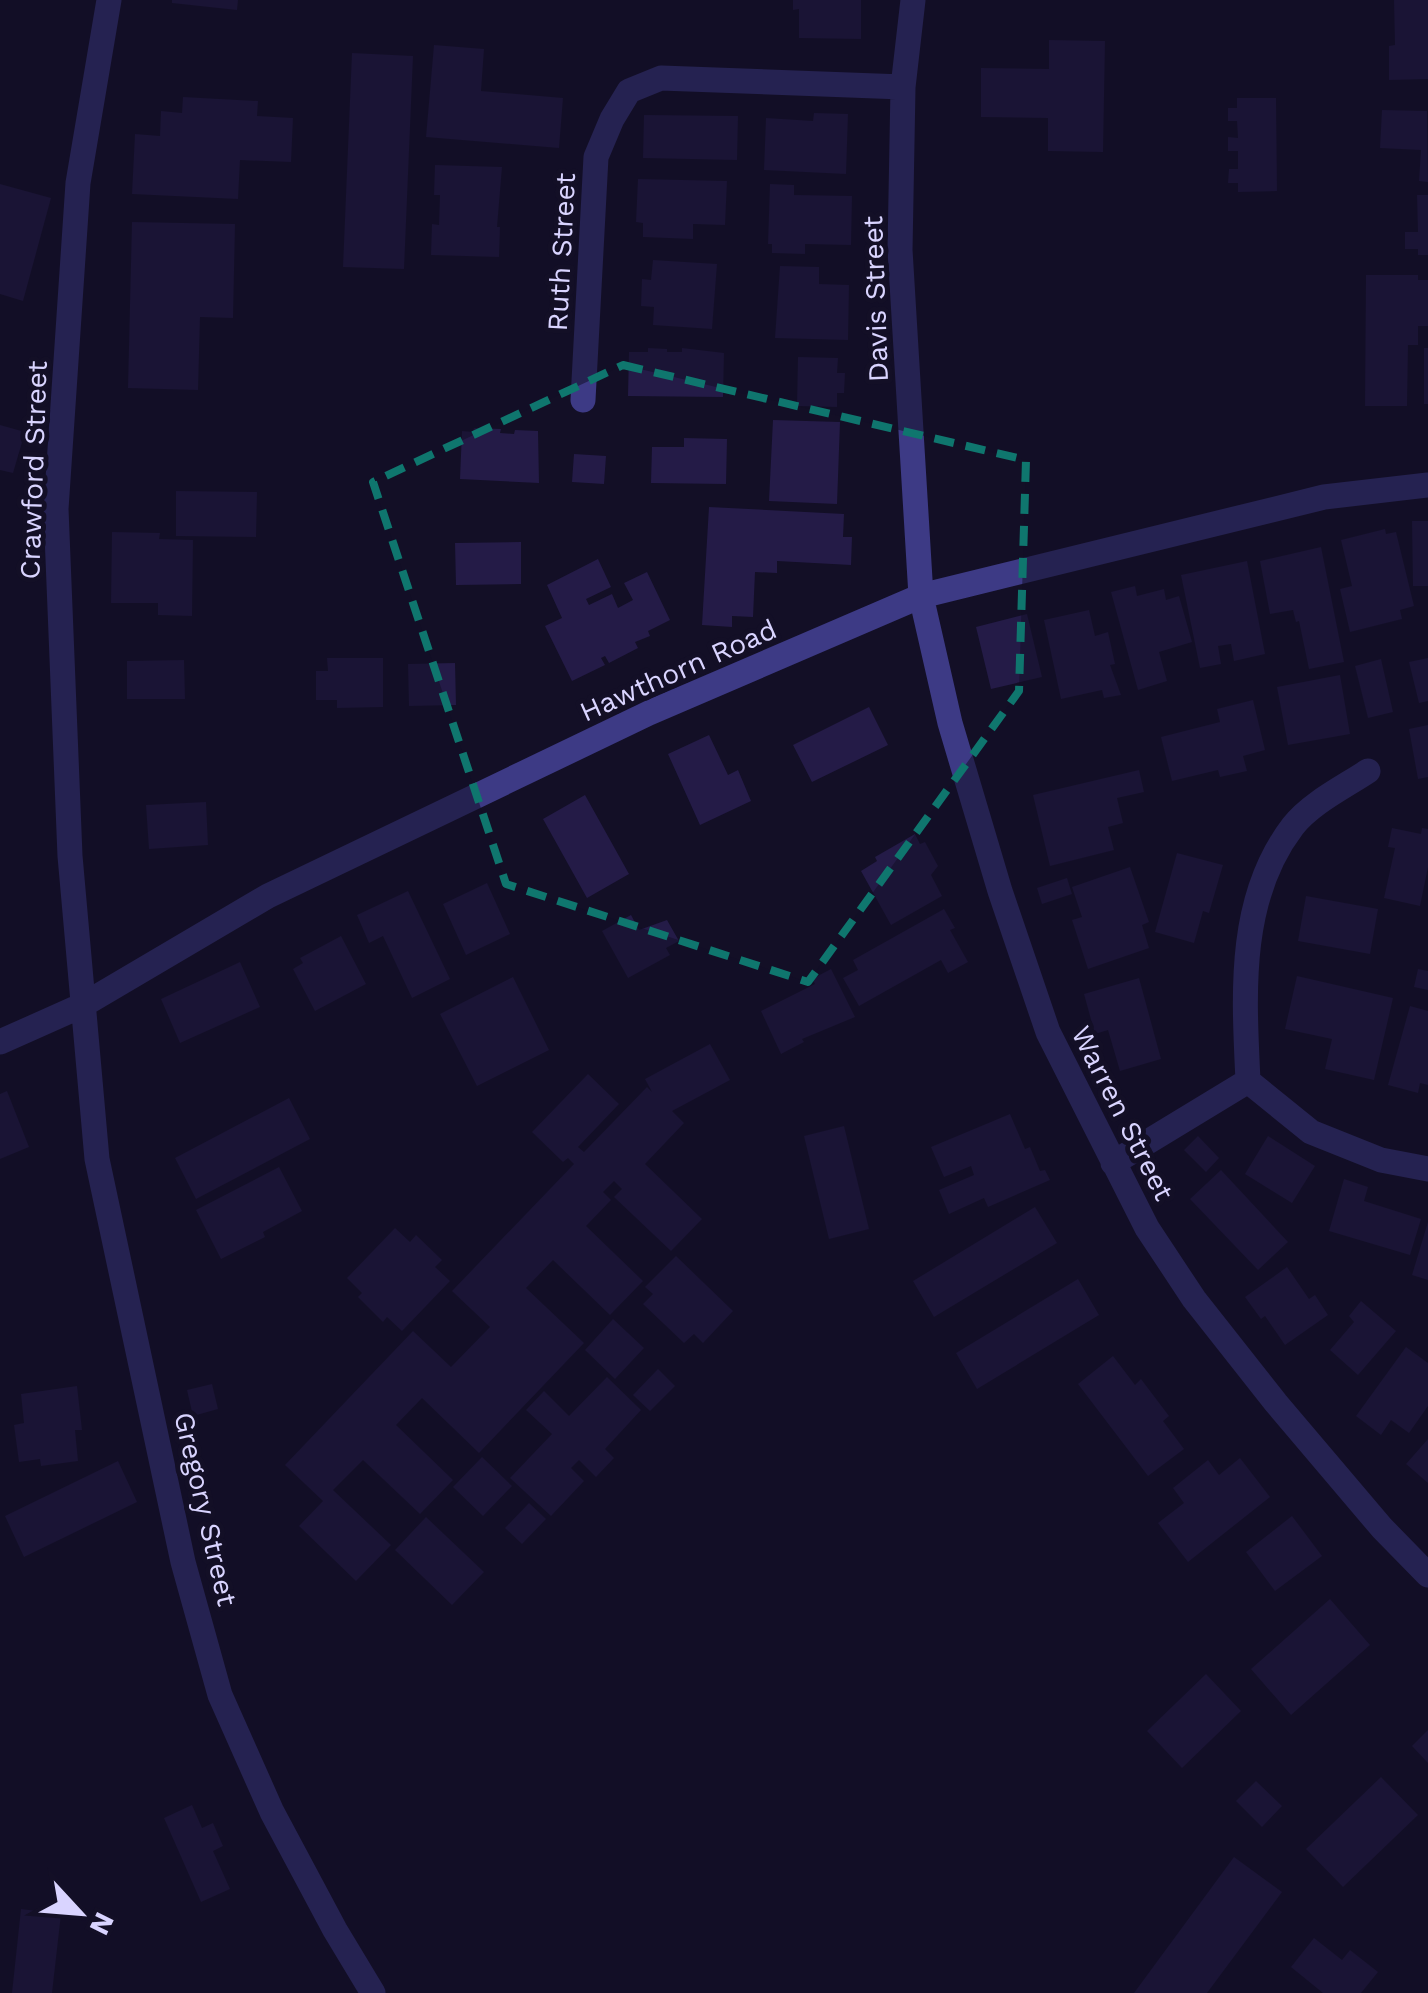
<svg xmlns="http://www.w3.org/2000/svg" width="1428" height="1993" font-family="'Work Sans',sans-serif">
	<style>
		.building { fill: #241b47 }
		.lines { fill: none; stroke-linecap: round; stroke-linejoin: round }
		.street { stroke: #3d3a85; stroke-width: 25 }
		.marked { fill: none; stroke: #0f766e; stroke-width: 8; stroke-dasharray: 20 12; stroke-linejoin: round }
		.labels { text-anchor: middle; stroke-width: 10; stroke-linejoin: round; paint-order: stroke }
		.street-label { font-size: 28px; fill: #d9d4ff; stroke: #130f26 }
	</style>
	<rect width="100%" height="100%" fill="#130f26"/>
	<path class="building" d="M172,0H238L237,10L172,3Z
		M793,0H861V39L799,38V9L793,10Z
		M1394,0H1428V79L1389,80V46L1395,45Z
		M1049,40L1105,41L1103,152L1048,151V118L981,117V68L1049,69Z
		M434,45L484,49L481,91L563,98L559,148L426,137Z
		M352,53L413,56L404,269L343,267Z
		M183,97L258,101L257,116L293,118L291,162L240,160L238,199L132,194L135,134L160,136L161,111L182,113Z
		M1237,98H1276L1277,191L1238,192V183H1228L1229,169H1238V151H1228V137L1238,138L1237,121H1228V108H1237Z
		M1382,110L1427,111L1428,182L1419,181L1421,150L1380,148Z
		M814,113L848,114L846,174L764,170L766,118L813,121Z
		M644,115L738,116L737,160L643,158Z
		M435,165L502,167L497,227H500L499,257L431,255L432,224L439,225L440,195H434Z
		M638,179L727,181L725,225L693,224V239L643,237V223L636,222Z
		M0,184L51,198L23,301L0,294Z
		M770,184L794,185V195L852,196L851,245L805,244V254L772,253V244H768Z
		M1417,195H1428V255H1418V249H1405V232H1418Z
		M132,222L235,224L233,318L200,317L198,390L128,388Z
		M653,260L717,264L712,329L653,325L654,307L641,306L642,279L651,280Z
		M780,266L819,267V284L849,285L848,340L775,338Z
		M1366,275H1418V280H1428V326H1418V345H1408L1407,406H1365Z
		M648,348L667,349V352H682V348L724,353L723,397L628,396L629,352H648Z
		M1424,348H1428V404H1424Z
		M798,357L838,358L837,373H845L844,393H837V407L797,406Z
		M773,420L840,422L837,504L769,501Z
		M0,425L25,432L13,473L0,470Z
		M474,428L501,429L500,433L514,434L515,430L538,431L539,483L460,479L462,431L473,432Z
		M684,438L727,439L726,484L651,483L652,447H684Z
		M574,454L606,456L604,484L572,482Z
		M176,491L257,492L256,537L176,536Z
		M709,507L844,514L843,537H852L851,565L777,561V573L755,572L753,617L732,616V627L702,625Z
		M1412,521H1428V586H1413Z
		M1385,529L1386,534L1396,532L1414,606L1400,610L1402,619L1350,632L1340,589L1352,586L1341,540Z
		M112,532L160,533L159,539L193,540L192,616L158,615V603H111Z
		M521,542V584L456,585L455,543Z
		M1321,547L1344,662L1309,669L1299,621L1296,622L1293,610L1270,614L1260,561Z
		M598,559L611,587L586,599L589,605L612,594L618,608L633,600L624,583L647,572L670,620L648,631L650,636L635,642L638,648L609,663L605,656L601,658L605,665L572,681L545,626L562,618L547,585Z
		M1247,561L1265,654L1234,661L1231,644L1218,646L1221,664L1200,668L1181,575Z
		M1135,586L1137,596L1164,589L1166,600L1179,596L1192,642L1159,652L1167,681L1138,690L1111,592Z
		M1089,610L1095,636L1108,632L1115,664L1110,665L1121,695L1104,698L1102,690L1061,699L1044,620Z
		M1027,614L1042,677L991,689L976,627Z
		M327,658H383V707L337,708V700H316V671H328Z
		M1428,658V701L1419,703L1409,662Z
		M1381,659L1393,712L1368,718L1355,666Z
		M184,660L185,699H127V661Z
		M455,663L456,705L409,706L408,664Z
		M1340,675L1350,734L1288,745L1277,687Z
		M1253,700L1265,750L1243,756L1247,771L1220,777L1218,770L1172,781L1161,737L1220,722L1217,709Z
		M869,707L888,745L812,782L793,745Z
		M1428,725V777L1418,779L1409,729Z
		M709,735L728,775L738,770L751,801L700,825L668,754Z
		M1139,770L1144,792L1117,798L1123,823L1108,827L1114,850L1050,866L1033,795Z
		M585,795L629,874L587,898L543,819Z
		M206,802L208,845L149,849L146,805Z
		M1392,828L1421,834L1422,828L1428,829V867L1420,906L1384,898L1395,848L1388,847Z
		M915,834L920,844L925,842L938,866L931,875L942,896L891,925L861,871L877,861L875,857Z
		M1177,853L1223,865L1209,913L1203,911L1194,943L1155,932Z
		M1130,867L1149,922L1142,925L1149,948L1088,969L1072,920L1082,917L1072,887Z
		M1067,878L1072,894L1042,904L1037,888Z
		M487,883L510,934L466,955L443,904Z
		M408,891L450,979L412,998L383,936L369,943L357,915Z
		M1306,896L1378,909L1370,954L1298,941Z
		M944,909L955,928L950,930L968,962L948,973L941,960L859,1006L843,978L858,970L853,960Z
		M631,915L639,930L667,920L679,941L666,948L670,955L628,978L602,931Z
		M341,936L366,984L315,1011L293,969L303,963L300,958Z
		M240,962L260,1007L180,1043L161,999Z
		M831,969L855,1017L802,1039L804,1042L781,1054L761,1011L815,984L812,979Z
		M1418,969L1428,971V990L1414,987Z
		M1297,976L1393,998L1374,1080L1325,1069L1332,1039L1285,1029Z
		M513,977L549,1050L477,1086L440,1014Z
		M1139,978L1161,1059L1120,1071L1108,1030L1095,1034L1084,994Z
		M1410,1006L1428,1011V1085L1420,1083L1418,1093L1388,1085Z
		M710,1044L730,1080L672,1111L684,1123L645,1164L702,1219L671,1251L614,1197L622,1189L614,1181L603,1192L611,1200L586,1226L643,1281L610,1315L553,1260L526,1288L584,1343L479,1453L422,1398L396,1425L453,1480L420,1514L363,1460L333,1490L391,1545L356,1581L299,1526L323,1501L285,1465L413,1331L451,1367L490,1327L452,1291L574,1164L568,1158L563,1162L532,1132L588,1074L619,1104L578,1147L584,1152L647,1087L652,1092L645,1079Z
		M7,1091L29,1147L0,1159V1094Z
		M289,1098L310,1139L196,1199L175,1158Z
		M1010,1114L1025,1149L1030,1147L1040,1171L1045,1170L1050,1180L988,1207L984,1198L949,1214L939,1190L974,1175L971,1166L944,1177L931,1147Z
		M844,1126L869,1229L829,1239L804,1136Z
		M1198,1136L1219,1158L1206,1172L1184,1150Z
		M1268,1136L1315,1166L1292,1203L1245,1174Z
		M279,1167L302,1211L263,1232L265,1237L221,1259L196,1210Z
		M1221,1170L1288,1242L1258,1270L1190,1199Z
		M1344,1179L1368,1187L1364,1201L1421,1219L1410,1255L1329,1231Z
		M1035,1207L1057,1243L934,1317L913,1281Z
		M1428,1222V1280L1412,1275Z
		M395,1228L410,1242L416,1235L442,1260L435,1267L450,1281L402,1331L387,1317L383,1322L358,1297L362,1293L347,1278Z
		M676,1256L733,1311L703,1343L694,1334L684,1343L643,1304L653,1294L645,1287Z
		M1287,1267L1309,1299L1315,1295L1328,1315L1285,1345L1265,1316L1261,1319L1245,1297Z
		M1078,1279L1099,1315L977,1389L956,1353Z
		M1361,1301L1396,1331L1358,1375L1330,1350L1354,1322L1349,1316Z
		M613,1319L644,1348L615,1379L585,1350Z
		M1406,1347L1428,1363V1406L1409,1433L1391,1420L1381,1435L1356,1416Z
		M1113,1356L1135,1385L1141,1379L1169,1416L1163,1421L1184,1449L1148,1476L1078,1384Z
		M658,1369L675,1386L650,1411L633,1395Z
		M607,1377L641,1410L605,1449L614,1458L596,1477L579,1460L571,1468L584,1481L551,1516L510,1478L552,1434L526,1410L544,1391L569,1416Z
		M212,1384L218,1409L193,1416L187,1390Z
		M77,1386L82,1430H75L78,1461L41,1466L40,1459L19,1462L14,1425L24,1423L21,1394Z
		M1428,1439V1483L1406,1464Z
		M482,1457L512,1486L483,1516L453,1487Z
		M1240,1458L1270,1497L1188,1562L1158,1523L1184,1503L1173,1488L1208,1460L1219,1475Z
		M118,1461L137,1502L24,1557L5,1516Z
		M529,1503L546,1519L522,1544L505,1528Z
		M1292,1516L1322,1556L1275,1591L1246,1552Z
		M426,1517L484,1572L452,1605L395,1550Z
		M1330,1599L1370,1645L1291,1715L1251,1669Z
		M1206,1674L1241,1711L1182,1768L1147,1731Z
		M1428,1730V1763L1412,1746Z
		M1381,1777L1418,1815L1343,1887L1306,1849Z
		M1256,1781L1282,1806L1262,1827L1236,1801Z
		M192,1805L202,1828L213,1823L223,1846L213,1851L230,1889L201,1902L164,1818Z
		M1234,1857L1282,1892L1207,1993H1134Z
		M21,1909L61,1914L52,1993H12Z
		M1314,1938L1342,1960L1350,1950L1378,1972L1361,1993H1323L1291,1967Z"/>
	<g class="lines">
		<path class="street" d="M109,0L78,183L56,509L70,856L97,1159L183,1562L220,1695L272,1812L335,1930L373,1993
			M913,0L903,87L900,250L921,596L950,723L1000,891L1048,1032L1147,1228L1194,1299L1276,1403L1382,1528L1428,1575
			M583,400L596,157L612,119L629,91L661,78L903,87
			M1368,771C1344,787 1311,803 1293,826C1237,899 1244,995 1248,1081L1311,1132L1381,1160L1428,1169
			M0,1042L83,1005L268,896L649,713L921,596L1324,497L1428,485
			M1113,1163L1248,1081"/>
	</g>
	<path d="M0 0H1428V1993H0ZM623,365L1026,460L1019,691L808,982L506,884L373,482Z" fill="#130f26" fill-opacity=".55" fill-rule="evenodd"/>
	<path class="marked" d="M623,365L1026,460L1019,691L808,982L506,884L373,482Z"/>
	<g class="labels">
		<g class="street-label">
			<text transform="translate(561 252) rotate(-87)" y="10">Ruth Street</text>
			<text transform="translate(875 299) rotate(-92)" y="10">Davis Street</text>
			<text transform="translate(33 470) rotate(-88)" y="10">Crawford Street</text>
			<text transform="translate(678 670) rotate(-24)" y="10">Hawthorn Road</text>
			<text transform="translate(1123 1113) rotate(63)" y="10">Warren Street</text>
			<text transform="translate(206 1509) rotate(77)" y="10">Gregory Street</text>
		</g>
	</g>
	<g transform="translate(80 1913) rotate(116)" stroke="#130f26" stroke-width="8" paint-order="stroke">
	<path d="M0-8L18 38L0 25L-18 38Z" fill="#d9d4ff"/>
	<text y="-15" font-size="28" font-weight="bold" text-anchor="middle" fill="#d9d4ff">N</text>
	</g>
</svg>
